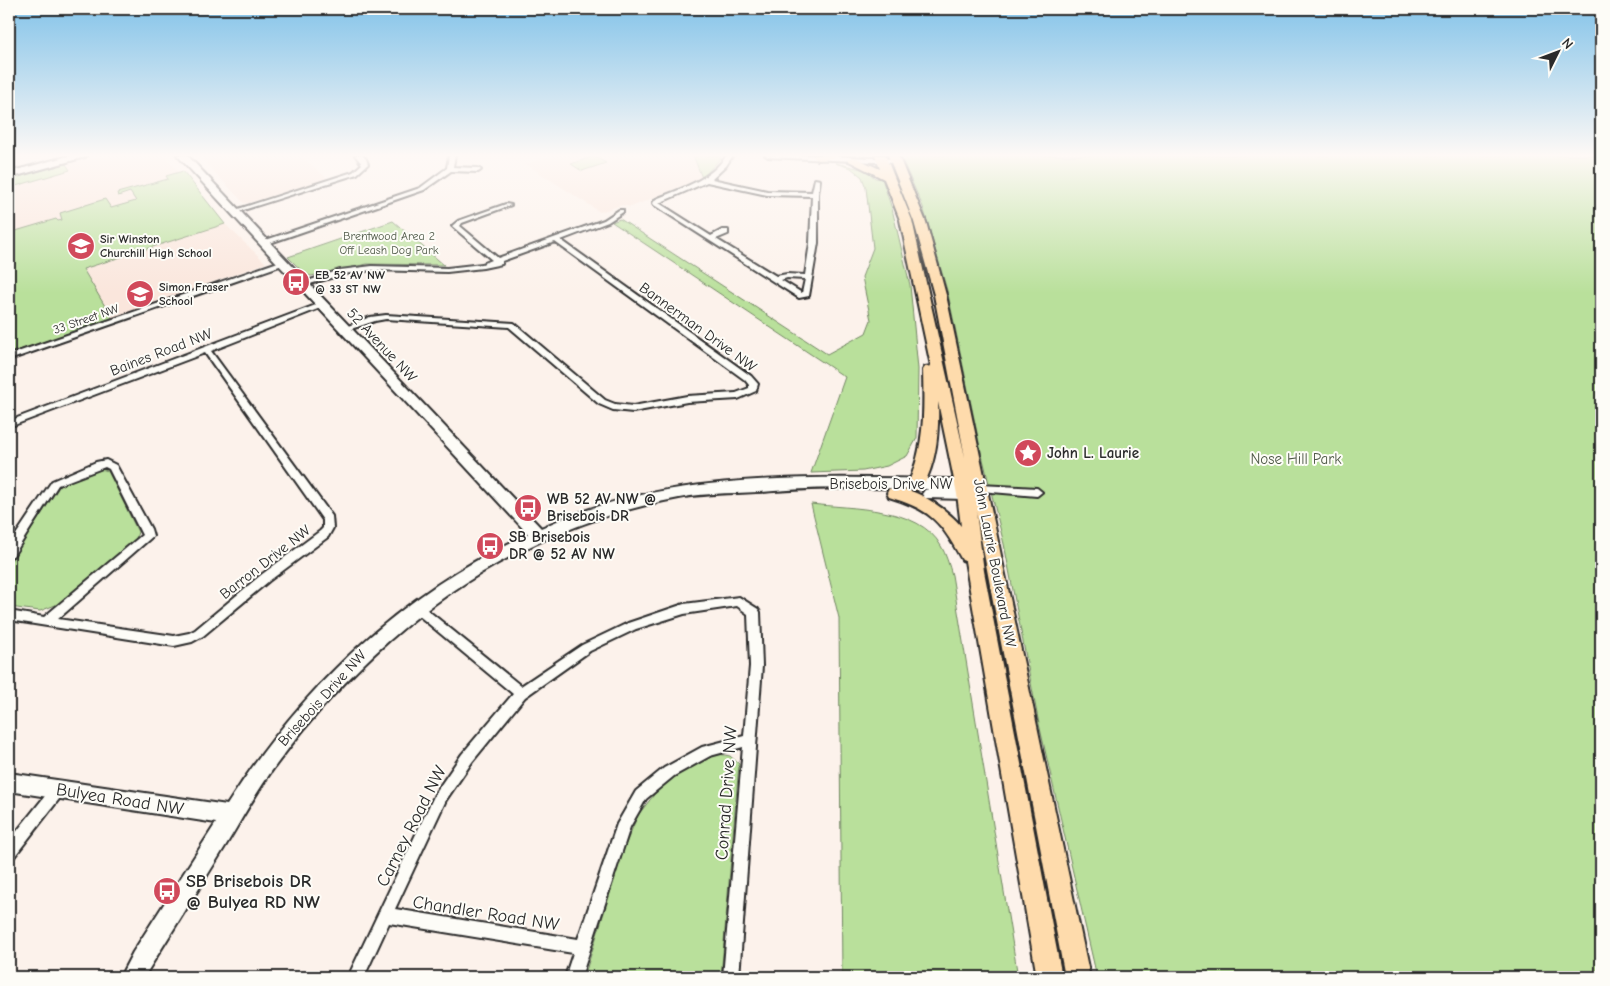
<svg xmlns="http://www.w3.org/2000/svg" width="1610" height="986" font-family="'Comic Neue',sans-serif">
	<style>
		.built { fill: #fae6dc }
		.green { fill: #b9e09b; stroke: #728663 }
		.lines { fill: none; stroke-linecap: round; stroke-linejoin: round }
		.street-casing { stroke: #2b2b2b; stroke-width: 4 }
		.secondary-casing { stroke: #2b2b2b; stroke-width: 4 }
		.primary-casing { stroke: #2b2b2b; stroke-width: 4 }
		.street { fill: #fdfcf7; fill-rule: evenodd }
		.secondary { fill: #fdfcf7; fill-rule: evenodd }
		.primary { fill: #fedbac; fill-rule: evenodd }
		.labels { text-anchor: middle; stroke-width: 4; stroke-linejoin: round; paint-order: stroke }
		.far-park-label { font-size: 12px; fill: #4e5847; stroke: #fdfcf7 }
		.far-poi-label { font-size: 12px; font-weight: bold; fill: #2b2b2b; stroke: #fdfcf7; text-anchor: start }
		.far-street-label { font-size: 12px; fill: #2b2b2b; stroke: #fdfcf7 }
		.street-label { font-size: 15px; fill: #2b2b2b; stroke: #fdfcf7 }
		.poi-label { font-size: 15px; font-weight: bold; fill: #2b2b2b; stroke: #fdfcf7; text-anchor: start }
		.park-label { font-size: 15px; fill: #4e5847; stroke: #fdfcf7 }
		.near-street-label { font-size: 18px; fill: #2b2b2b; stroke: #fdfcf7 }
		.near-poi-label { font-size: 18px; font-weight: bold; fill: #2b2b2b; stroke: #fdfcf7; text-anchor: start }
	</style>
	<rect width="100%" height="100%" fill="#fcf2eb"/>
	<filter id="ink" filterUnits="userSpaceOnUse"><feTurbulence type="fractalNoise" baseFrequency=".02" numOctaves="2"/><feDisplacementMap in="SourceGraphic" scale="10" xChannelSelector="R" yChannelSelector="G"/><feConvolveMatrix kernelMatrix="1 2 1 2 8 2 1 2 1" color-interpolation-filters="sRGB"/></filter>
	<g filter="url(#ink)">
		<path class="built" d="M106,155H164L225,224L266,263L112,318L83,269L9,293V180Z
			M198,155H300L328,179L248,203H244Z
			M554,155H693L702,178L631,207L622,205L600,212L526,164Z"/>
		<path class="green" d="M693,155H716L721,158L702,178Z
			M900,155H1601V977H1097L1039,724L1004,544L980,447L948,294L923,207Z
			M594,156L606,163L582,171L571,164Z
			M835,163L866,170L875,178L882,179L892,209L910,285L918,369L917,438L907,456L887,466L863,471L811,473L845,377L612,222L620,219L827,354L866,333L871,320L862,277L873,248L866,188L862,177L851,168Z
			M66,164L70,170L9,188V179Z
			M183,171L225,224L83,269L112,318L9,354V233L56,219L58,221L62,220L60,213L105,199L111,208L136,201L130,192L118,196L117,193L168,179L166,176Z
			M393,221L444,265L367,264L311,276L306,275L288,257Z
			M96,468L108,471L138,532L135,541L58,604L40,611L9,607V564L61,484L69,479Z
			M811,504C851,509 919,506 941,546C946,554 949,565 952,575L1018,977H842L839,618Z
			M718,754L730,756L739,764L721,977H584L624,848L638,815L661,786L688,766Z"/>
		<g class="lines">
			<g class="street-casing">
				<path id="street" d="M355,155H362L366,159L368,164L357,174L237,212L232,211L353,172L362,164Z
					M449,155H455L453,167L478,168L481,170L478,172L451,171L424,190L267,244L260,242L420,188L447,168Z
					M727,155H733L726,166L712,179L767,191L812,192L815,179L820,180L818,194V243L809,296L799,298L654,205L653,203L656,199C683,188 710,180 727,155ZM707,182L767,195L812,196L810,243L805,275L787,274L776,276L716,239L728,234V230H722L711,236L659,203ZM787,278L805,279L802,293L781,280Z
					M765,155H804L896,159L899,161L896,163L768,157Z
					M506,204L511,205L462,223L460,226L498,258L604,220L619,210H623V212L608,222L561,240L751,376L758,384L756,391L738,399L687,402L633,412L613,410L599,404L509,327L386,319L375,321L345,331L341,329L370,317L386,315L514,323L605,400L615,404L633,406L687,396L736,393L749,388V385L745,380L555,242L502,261V264L483,268L447,272L372,270L344,274L303,286L299,284L340,270L372,266L447,268L482,264L492,260L452,226L458,221Z
					M281,261H287L288,263L9,360V355Z
					M321,303H324L328,305L211,351L332,516L333,528L328,537L269,581L203,636L192,642L174,646L9,620V611L44,617L142,535L109,469L105,467L58,485L13,556L9,557V545L52,481L96,462L106,460L116,465L151,529L153,536L58,619L174,636L189,633L195,630L261,575L320,531L323,528V520L205,353L9,427V421Z
					M980,485L1037,488L1042,492L1037,496L980,491L975,488Z
					M739,597L758,609L760,612L762,666L739,977H723L743,747L710,756L674,776L646,799L630,827L581,977H565L573,953L389,923L364,977H348L436,792L462,754L513,694L412,610L410,607L412,604L416,603L420,604L521,686L582,645L628,623L684,604ZM737,606L748,614L750,666L744,736L702,747L664,768L636,791L617,824L578,939L395,909L446,800L472,762L525,697L590,651L636,629L684,614Z
					M58,784L63,786L65,790L63,794L14,857L9,859V841L53,786Z"/>
			</g>
			<g class="secondary-casing">
				<path id="secondary" d="M72,155H87L85,157L9,178V172Z
					M177,155H187L541,528C672,468 822,478 962,479L979,482L983,490L981,494L965,499L925,498L922,494L925,490L929,489C877,488 826,487 774,491C742,494 711,492 679,498C511,529 380,626 279,761C259,787 243,817 226,845C199,889 171,933 144,977H120L133,952L216,823L9,791V773L227,805C301,688 401,592 528,534Z"/>
			</g>
			<g class="primary-casing">
				<path id="primary" d="M815,155H838L837,157L818,160L813,157Z
					M875,155H885L912,220L965,457L934,295L914,222L888,155H898L926,222L946,295L1090,977H1065L976,512L984,571L1062,977H1037L965,561L962,560C941,522 932,510 889,497L887,493L889,489C911,483 948,510 961,526L957,494L938,402C939,431 937,462 922,488L916,490L910,488L908,484C925,447 924,410 923,370L925,367L931,366L900,220L884,179L847,160L852,157L856,158L880,169Z"/>
			</g>
			<use href="#street" class="street"/>
			<use href="#secondary" class="secondary"/>
			<use href="#primary" class="primary"/>
		</g>
	</g>
	<linearGradient id="sky" x2="0" y2="1"><stop stop-color="#83c3e9"/><stop offset="0.53" stop-color="#fef9f6"/><stop offset="1" stop-color="#fef9f6" stop-opacity="0"/></linearGradient>
	<rect width="1610" height="293" fill="url(#sky)"/>
	<defs>
		<g id="school-disc" transform="scale(1.4375)"><circle r="9.5" fill="#d1495b" stroke="#fdfcf7"/><path d="M0-5L7-2L0 1L-7-2ZM-4 1L0 2.5L4 1V4Q0 6-4 4Z" fill="#fff"/></g>
		<g id="bus-disc" transform="scale(1.4375)"><circle r="9.5" fill="#d1495b" stroke="#fdfcf7"/><path d="M-5-6H5V4H4V6H2V4H-2V6H-4V4H-5ZM-3.5-4V0h7V-4ZM-3.5 1.2v1.5H-2V1.2ZM2 1.2v1.5H3.5V1.2Z" fill="#fff"/></g>
		<g id="sight-disc" transform="scale(1.4375)"><circle r="9.5" fill="#d1495b" stroke="#fdfcf7"/><path d="M0-6L1.8-2.2L6-1.7L2.9 1.2L3.7 5.4L0 3.3L-3.7 5.4L-2.9 1.2L-6-1.7L-1.8-2.2Z" fill="#fff"/></g>
	</defs>
	<g fill-rule="evenodd">
		<use href="#school-disc" x="81" y="246"/>
		<use href="#bus-disc" x="296" y="282"/>
		<use href="#school-disc" x="140" y="294"/>
		<use href="#sight-disc" x="1028" y="453"/>
		<use href="#bus-disc" x="528" y="508"/>
		<use href="#bus-disc" x="490" y="546"/>
		<use href="#bus-disc" x="167" y="891"/>
	</g>
	<g class="labels">
		<g class="far-park-label">
			<text x="389" y="240">Brentwood Area 2<tspan x="389" dy="14">Off Leash Dog Park</tspan></text>
		</g>
		<g class="far-poi-label">
			<text x="100" y="243">Sir Winston<tspan x="100" dy="14">Churchill High School</tspan></text>
			<text x="315" y="279">EB 52 AV NW<tspan x="315" dy="14">@ 33 ST NW</tspan></text>
			<text x="159" y="291">Simon Fraser<tspan x="159" dy="14">School</tspan></text>
		</g>
		<g class="far-street-label">
			<text transform="translate(86 319) rotate(-19)" y="4">33 Street NW</text>
		</g>
		<g class="street-label">
			<text transform="translate(698 327) rotate(36)" y="5">Bannerman Drive NW</text>
			<text transform="translate(382 345) rotate(47)" y="5">52 Avenue NW</text>
			<text transform="translate(161 352) rotate(-21)" y="5">Baines Road NW</text>
			<text x="891" y="489">Brisebois Drive NW</text>
			<text transform="translate(265 562) rotate(-38)" y="5">Barron Drive NW</text>
			<text transform="translate(995 563) rotate(79)" y="5">John Laurie Boulevard NW</text>
			<text transform="translate(322 698) rotate(-48)" y="5">Brisebois Drive NW</text>
		</g>
		<g class="poi-label">
			<text x="1047" y="458">John L. Laurie</text>
			<text x="547" y="504">WB 52 AV NW @<tspan x="547" dy="17">Brisebois DR</tspan></text>
			<text x="509" y="542">SB Brisebois<tspan x="509" dy="17">DR @ 52 AV NW</tspan></text>
		</g>
		<g class="park-label">
			<text x="1296" y="464">Nose Hill Park</text>
		</g>
		<g class="near-street-label">
			<text transform="translate(726 793) rotate(-86)" y="6">Conrad Drive NW</text>
			<text transform="translate(120 799) rotate(9)" y="6">Bulyea Road NW</text>
			<text transform="translate(411 826) rotate(-63)" y="6">Carney Road NW</text>
			<text transform="translate(486 913) rotate(9)" y="6">Chandler Road NW</text>
		</g>
		<g class="near-poi-label">
			<text x="186" y="887">SB Brisebois DR<tspan x="186" dy="21">@ Bulyea RD NW</tspan></text>
		</g>
	</g>
	<rect width="1610" height="986" fill="none" stroke="#fdfcf7" stroke-width="30"/>
	<rect x="15" y="15" width="1580" height="956" fill="none" stroke="#2b2b2b" stroke-width="2" filter="url(#ink)"/>
	<g transform="translate(1558 52) rotate(48)" stroke="#fdfcf7" stroke-width="4" paint-order="stroke">
	<path d="M0-4L9 19L0 12L-9 19Z" fill="#2b2b2b"/>
	<text y="-8" font-size="14" font-weight="bold" text-anchor="middle" fill="#2b2b2b">N</text>
	</g>
</svg>
